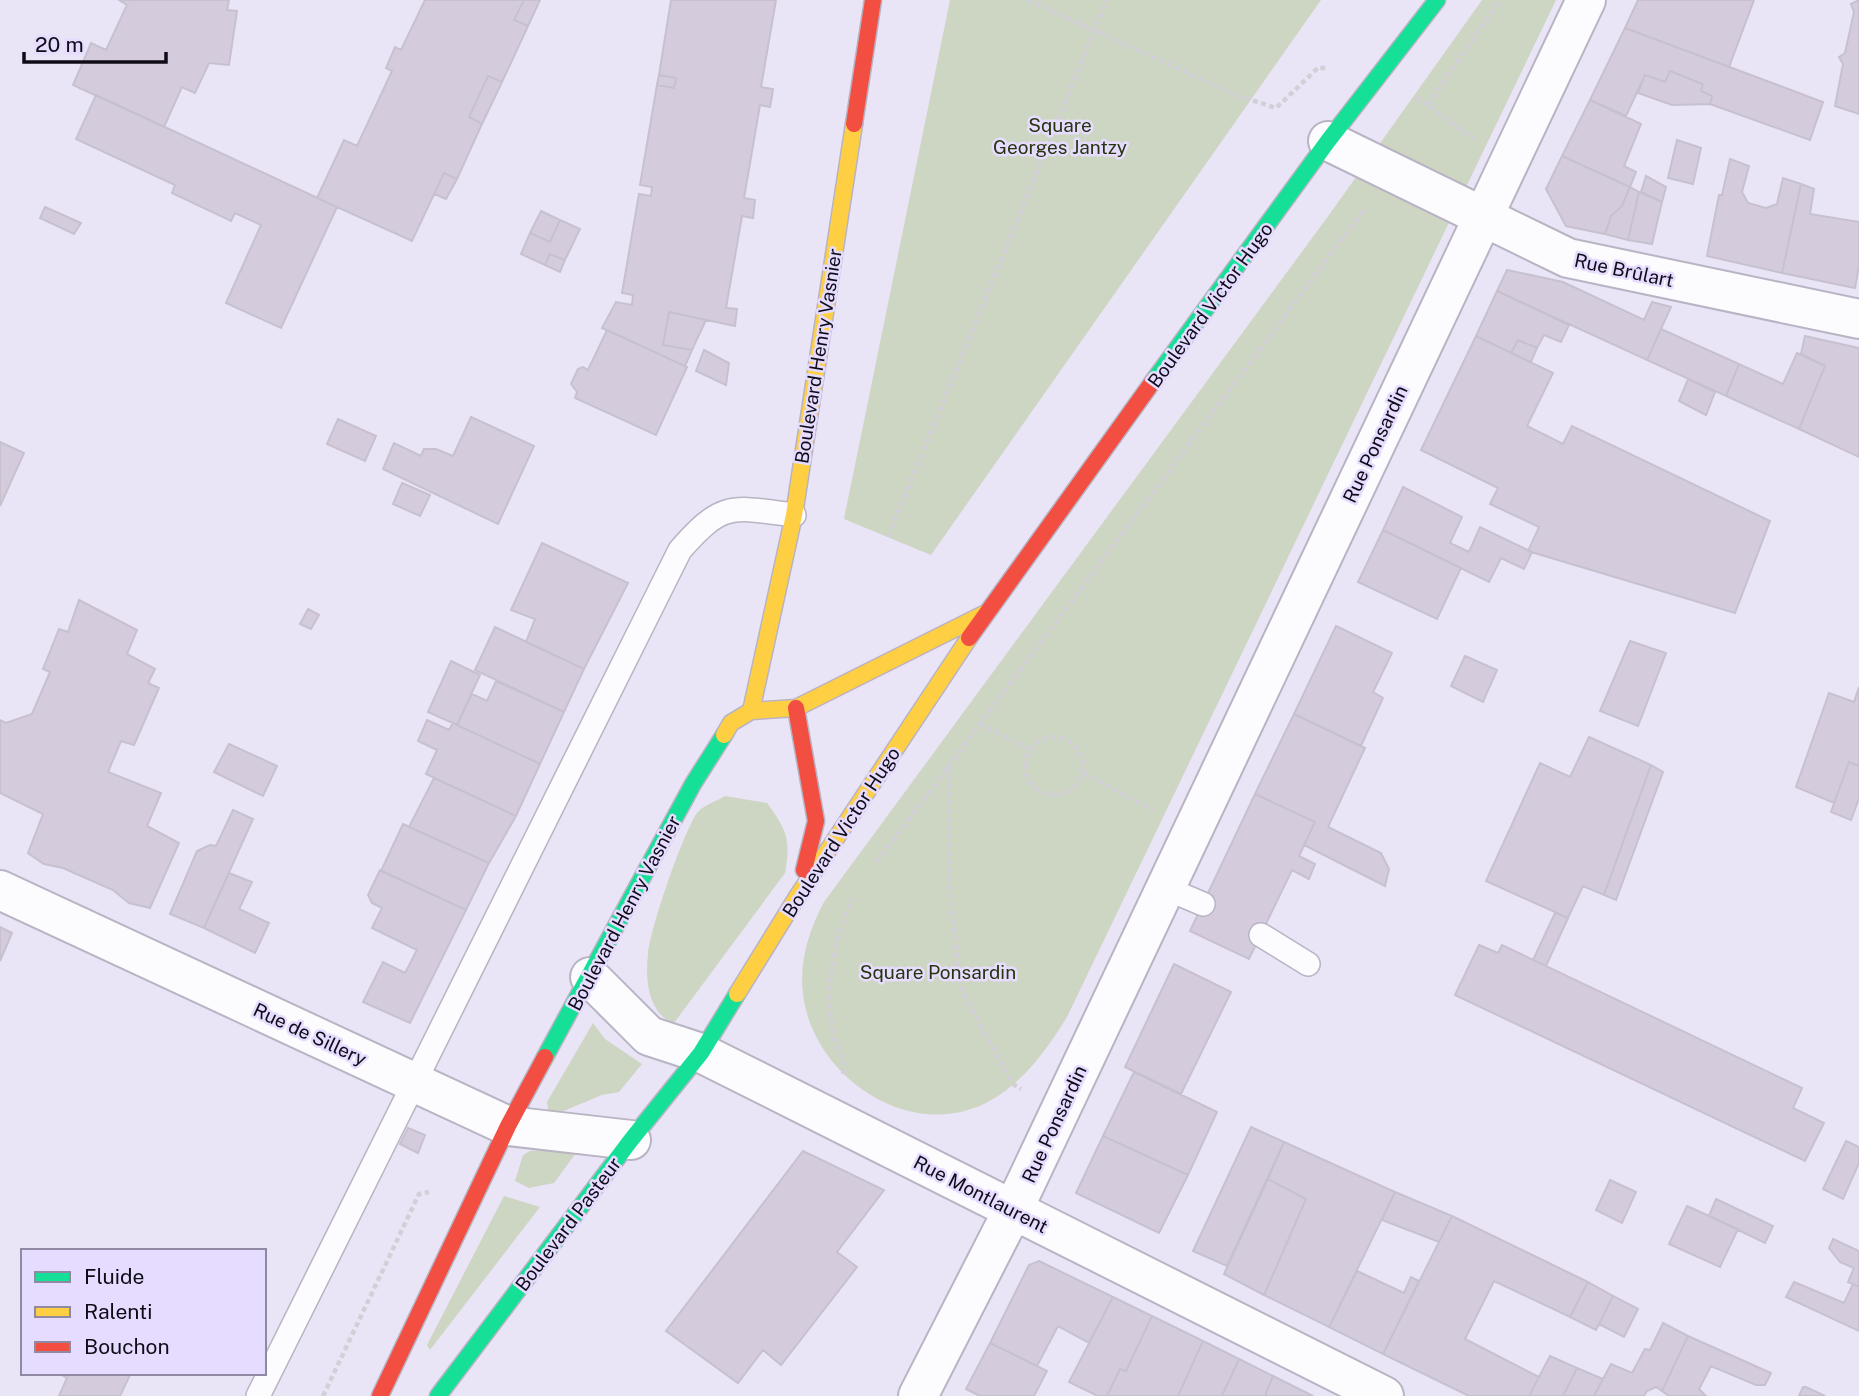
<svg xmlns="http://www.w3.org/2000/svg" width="1859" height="1396" font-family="'Public Sans',sans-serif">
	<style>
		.green { fill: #cdd6c2 }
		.building { fill: #d4ccdd; stroke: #c7c1cf; stroke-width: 2 }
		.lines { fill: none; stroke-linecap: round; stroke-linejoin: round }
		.lane-casing { stroke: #b8b4c3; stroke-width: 26 }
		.street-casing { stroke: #b8b4c3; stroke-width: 42 }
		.fast-casing { stroke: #b8b4c3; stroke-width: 19 }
		.slow-casing { stroke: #b8b4c3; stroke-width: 19 }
		.jam-casing { stroke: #b8b4c3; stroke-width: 19 }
		.path { stroke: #d2d0d6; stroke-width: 4.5; stroke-dasharray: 5 3.5; stroke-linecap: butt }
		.lane { stroke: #fcfbfe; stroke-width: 23 }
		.street { stroke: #fcfbfe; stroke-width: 38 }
		.fast { stroke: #16e098; stroke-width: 16 }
		.slow { stroke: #ffcf43; stroke-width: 16 }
		.jam { stroke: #f24e42; stroke-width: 16 }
		.labels { text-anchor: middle; stroke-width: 5; stroke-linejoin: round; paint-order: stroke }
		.park-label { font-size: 19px; fill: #27340d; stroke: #e6dcff }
		.street-label { font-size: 19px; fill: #100c17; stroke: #e6dcff }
	</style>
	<rect width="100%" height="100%" fill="#eae4f7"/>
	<path class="green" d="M950,0H1321L931,555L844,519Z
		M1482,0H1556L1067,1017C1047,1049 1026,1079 993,1099C915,1146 813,1079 803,994C799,961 809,930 824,902L1329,215Z
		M725,796L767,803C787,830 791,840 785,873L674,1023C648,1014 645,979 648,954C650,929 683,833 697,813C703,805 717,801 725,796Z
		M593,1023L605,1039L642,1064L619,1092L602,1095L549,1117L547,1102Z
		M572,1148L576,1153L554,1183L529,1188L515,1181L523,1155L530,1151Z
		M504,1196L540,1207L430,1350L427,1345Z"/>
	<path class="building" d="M229,0L227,10L237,11L229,65L209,63L195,93L182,87L164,127L73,85L91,43L106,50L127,5L119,0Z
		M425,0H524L514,20L528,26L502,82L488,76L469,117L482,124L457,179L444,173L412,241L317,198L344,140L357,146L392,71L386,68L395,47L401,50Z
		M524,0H540L528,26L514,20Z
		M671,0H776L761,87L773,89L772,96L770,107L760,105L744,198L755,200L753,218L742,216L726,308L737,309L735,326L669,312L663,345L692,350L685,366L602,328L616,302L632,305L633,295L622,293L639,194L651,196L652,187L640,185L657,85L674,88L676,78L659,75Z
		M1638,0H1754L1729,67L1625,28Z
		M1859,0V114L1835,106L1843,64L1839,57L1845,53L1854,12L1851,4Z
		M1625,28L1823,102L1810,140L1710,104L1712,96L1701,91L1703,84L1670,71L1665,82L1645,75L1626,116L1590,100Z
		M1670,71L1703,84L1701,91L1712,96L1710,104L1672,105L1638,93L1645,75L1665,82Z
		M659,75L676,78L674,88L657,85Z
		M488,76L502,82L482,124L469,117Z
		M96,95L337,207L281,328L226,303L261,225L235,213L231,221L172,193L175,185L76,139Z
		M1590,100L1641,124L1624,166L1636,172L1630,187L1562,156Z
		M1677,140L1701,148L1693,184L1668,178Z
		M1562,156L1630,187L1622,206L1611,216L1605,234L1566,226L1546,189Z
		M1730,159L1749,166L1742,192L1748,203L1766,208L1777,204L1783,178L1801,184L1782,273L1707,256L1719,195H1722Z
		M444,173L457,179L446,199L434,194Z
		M1646,176L1666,187L1662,202L1641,192Z
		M1801,184L1814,189L1810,214L1859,222V266L1855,288L1782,273Z
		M1630,187L1639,192L1628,240L1605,234L1611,216L1622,206Z
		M1639,192L1662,202L1652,244L1628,240Z
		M45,207L81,223L74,234L40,218Z
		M541,211L560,220L550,242L530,233Z
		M560,220L580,229L565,260L550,254L545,265L521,254L530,233L550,242Z
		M550,254L565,260L560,272L545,265Z
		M1507,270L1563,282L1644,320L1652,302L1671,307L1647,360L1497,291Z
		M1497,291L1569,325L1561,342L1544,335L1537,348L1518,340L1511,353L1476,336Z
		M669,312L706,320L692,350L663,345Z
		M1661,329L1739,364L1726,396L1647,360Z
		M607,330L687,367L656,435L575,398L577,392L571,384L578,369L583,367L588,370Z
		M1476,336L1553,373L1527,426L1563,444L1572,426L1770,521L1735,613L1528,551L1539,527L1490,504L1498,488L1421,450Z
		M1805,336L1859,348V457L1799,429L1825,366L1801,354Z
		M1518,340L1537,348L1531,362L1511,353Z
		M704,350L729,363L726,385L696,371Z
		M1797,353L1825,366L1799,429L1726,396L1739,364L1783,384Z
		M1688,379L1715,392L1706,415L1679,401Z
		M471,417L534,446L498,524L383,469L394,443L421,456L424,449H436L453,456Z
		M338,419L376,436L365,461L327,444Z
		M0,442L24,453L0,506Z
		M402,483L430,495L420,516L393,504Z
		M1403,487L1462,517L1450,543L1469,552L1480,527L1532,552L1524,569L1501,558L1489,582L1383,530Z
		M1383,530L1461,568L1437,619L1358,582Z
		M542,543L628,583L584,669L526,642L535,619L511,610Z
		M79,600L137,630L127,654L155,669L148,683L159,688L134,745L121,741L108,772L161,793L147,826L179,843L150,908L129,903L113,890L63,868L44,864L28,853L43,814L0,793V720L6,723L32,714L50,672L43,669L59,629L68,632Z
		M308,609L319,615L311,629L300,624Z
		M1336,626L1392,653L1373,692L1383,698L1361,746L1294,714Z
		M495,627L584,669L564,712L475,670Z
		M1630,641L1666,653L1638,726L1600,711Z
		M1465,656L1497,670L1483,702L1451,686Z
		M451,661L480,675L457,725L428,712Z
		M496,681L564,712L540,764L457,725L472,694L487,701Z
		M1859,687V766L1849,762L1834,803L1796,787L1829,693L1854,702Z
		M1294,714L1365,748L1328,827L1381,853L1389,869L1385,886L1304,845L1315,822L1255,794Z
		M427,720L449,730L453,723L540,764L516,816L426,774L437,750L418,741Z
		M1589,737L1651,765L1604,895L1583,886L1568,918L1486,881L1540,763L1570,777Z
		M229,744L277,766L263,796L214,772Z
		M1849,762L1859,766V798L1851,820L1831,812Z
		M1651,765L1663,772L1616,900L1604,895Z
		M434,778L516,816L489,863L409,827Z
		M1255,794L1315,822L1299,856L1315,864L1309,879L1292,870L1249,959L1190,931Z
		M233,810L253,819L204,928L170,914L197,851L210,845L216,846Z
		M403,824L489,863L466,910L381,871Z
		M380,870L466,910L410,1023L363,1002L383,962L405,973L417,950L372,928L382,908L372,903L368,895Z
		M229,873L252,882L239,909L269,923L255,953L204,928Z
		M1555,913L1568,918L1546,966L1533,960Z
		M0,927L12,933L0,961Z
		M1479,945L1498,953L1502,945L1802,1088L1793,1108L1824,1123L1805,1161L1455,995Z
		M1174,964L1231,992L1181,1094L1125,1067Z
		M1134,1072L1217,1112L1188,1175L1103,1136Z
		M1251,1127L1284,1142L1227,1266L1193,1251Z
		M408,1128L425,1135L418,1153L400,1144Z
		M1103,1136L1188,1175L1159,1233L1076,1193Z
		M1846,1141L1859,1147V1163L1843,1199L1823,1189Z
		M1284,1142L1395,1192L1329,1327L1264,1295L1306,1199L1268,1179Z
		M803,1151L884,1190L837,1252L857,1267L781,1365L763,1350L738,1383L666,1331Z
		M1268,1179L1306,1199L1264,1295L1224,1274Z
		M1610,1180L1636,1192L1622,1223L1596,1210Z
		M1395,1192L1452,1216L1439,1242L1382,1220Z
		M1716,1199L1773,1226L1765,1243L1709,1216Z
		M1687,1206L1738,1229L1720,1267L1669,1244Z
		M1452,1216L1588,1282L1570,1317L1494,1281L1465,1339L1539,1377L1529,1396H1469L1383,1354Z
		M1833,1239L1859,1251V1287L1848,1282L1854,1268L1840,1262L1829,1248Z
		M1039,1261L1113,1297L1089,1343L1058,1326L1037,1366L990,1343L1029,1265Z
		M1357,1271L1404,1293L1411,1277L1419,1281L1383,1354L1329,1327Z
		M1588,1282L1613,1296L1596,1330L1570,1317Z
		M1794,1282L1844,1303L1853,1284L1859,1287V1331L1786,1297Z
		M1613,1296L1638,1309L1624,1337L1599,1324Z
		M1113,1297L1152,1316L1126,1371L1120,1369L1107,1396H1098L1069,1382Z
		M1152,1316L1203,1341L1178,1396H1107L1120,1369L1126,1371Z
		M1663,1323L1688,1336L1662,1391L1656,1387L1647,1391L1644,1396H1594L1611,1364L1632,1373L1645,1349L1650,1350Z
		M1688,1336L1771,1373L1765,1385H1756L1711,1366L1699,1389L1706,1396H1669L1662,1391Z
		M1203,1341L1239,1359L1222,1396H1178Z
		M990,1343L1047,1371L1034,1396H980L966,1389Z
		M1550,1356L1577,1368L1563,1396H1529Z
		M1239,1359L1273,1376L1265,1396H1222Z
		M1577,1368L1603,1379L1594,1396H1563Z
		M58,1373H143L130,1375L120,1396H59L67,1378Z
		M1273,1376L1313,1396H1265Z
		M1803,1387H1806L1825,1396H1799Z"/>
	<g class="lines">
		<g class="lane-casing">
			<path id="lane" d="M1165,888L1203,904
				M1261,935L1308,964
				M258,1396L680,550C723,501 731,507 794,515"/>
		</g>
		<g class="street-casing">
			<path id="street" d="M1328,141L1568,258L1859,319
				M0,890L508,1126L631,1140
				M590,977L649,1036L701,1053L747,1076L1384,1396
				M918,1396L1013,1210L1586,0"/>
		</g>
		<g class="fast-casing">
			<path id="fast" d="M1154,380L1328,141L1437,0
				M545,1057L693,784L724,735
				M438,1396L631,1140L701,1053L737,994"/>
		</g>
		<g class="slow-casing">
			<path id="slow" d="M751,711L794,515L854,124
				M724,735L731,723L751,711L796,708L984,614
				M737,994L797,897L969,638"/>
		</g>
		<g class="jam-casing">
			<path id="jam" d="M854,124L873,0
				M969,638L1154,380
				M796,708L816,821L804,870
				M380,1396L508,1126L545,1057"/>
		</g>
		<path class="path" d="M1028,0L1236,95L1276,108L1319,67L1327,69
			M1416,97L1474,139
			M1428,105L1500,0
			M888,537L1107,0
			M980,724L1029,749
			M1025 766a29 29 0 1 1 58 0a29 29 0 1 1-58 0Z
			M949,766L950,893L961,990L1013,1084L1021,1089
			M1083,773L1153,810
			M877,862L1366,207
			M843,1074C847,1057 836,1049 833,1033C824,987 834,939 853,898
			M323,1396L419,1194L429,1192"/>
		<use href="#lane" class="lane"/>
		<use href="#street" class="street"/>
		<use href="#fast" class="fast"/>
		<use href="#slow" class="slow"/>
		<use href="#jam" class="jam"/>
	</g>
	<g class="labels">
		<g class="park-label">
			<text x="1060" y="132">Square<tspan x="1060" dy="22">Georges Jantzy</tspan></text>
			<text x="938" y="979">Square Ponsardin</text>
		</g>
		<g class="street-label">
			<text transform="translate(1624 270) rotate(12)" y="7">Rue Brûlart</text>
			<text transform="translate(1210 305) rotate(-54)" y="7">Boulevard Victor Hugo</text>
			<text transform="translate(818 356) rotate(-81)" y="7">Boulevard Henry Vasnier</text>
			<text transform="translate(1375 444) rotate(-65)" y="7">Rue Ponsardin</text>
			<text transform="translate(841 832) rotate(-57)" y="7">Boulevard Victor Hugo</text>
			<text transform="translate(624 913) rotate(-62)" y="7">Boulevard Henry Vasnier</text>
			<text transform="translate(310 1034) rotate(25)" y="7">Rue de Sillery</text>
			<text transform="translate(1054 1124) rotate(-65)" y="7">Rue Ponsardin</text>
			<text transform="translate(981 1194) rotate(27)" y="7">Rue Montlaurent</text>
			<text transform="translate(568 1224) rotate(-53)" y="7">Boulevard Pasteur</text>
		</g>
	</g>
	<rect x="21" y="1249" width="245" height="126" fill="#e6dcff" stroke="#9089a2" stroke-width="2"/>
	<rect x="35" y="1272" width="35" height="10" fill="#16e098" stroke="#9089a2" stroke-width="2"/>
	<text x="84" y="1284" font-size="21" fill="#100c17">Fluide</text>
	<rect x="35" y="1307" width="35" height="10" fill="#ffcf43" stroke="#9089a2" stroke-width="2"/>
	<text x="84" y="1319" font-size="21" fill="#100c17">Ralenti</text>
	<rect x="35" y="1342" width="35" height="10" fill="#f24e42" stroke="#9089a2" stroke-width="2"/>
	<text x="84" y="1354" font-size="21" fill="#100c17">Bouchon</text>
	<path d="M24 52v10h142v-10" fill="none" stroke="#100c17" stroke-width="3.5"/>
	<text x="35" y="52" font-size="21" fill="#100c17" stroke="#e6dcff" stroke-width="5" paint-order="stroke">20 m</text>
</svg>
